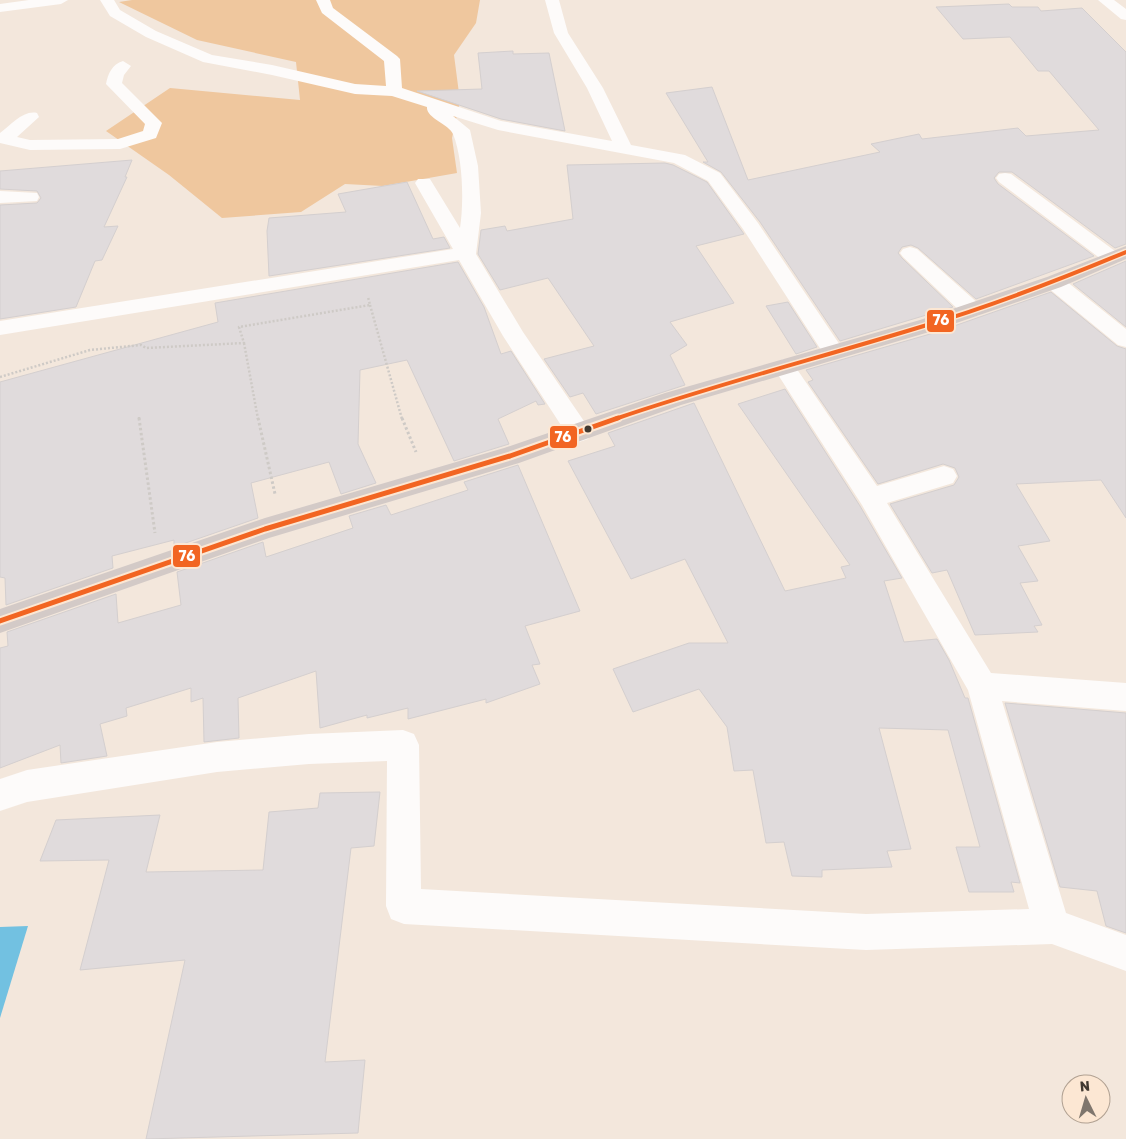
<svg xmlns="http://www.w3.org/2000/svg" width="1126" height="1139" font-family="Rubik,sans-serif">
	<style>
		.green { fill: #efc79e }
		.water { fill: #72c1e1 }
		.building { fill: #e0dbdc; stroke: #d4cfcf }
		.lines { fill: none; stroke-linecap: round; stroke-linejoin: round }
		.path-far1 { stroke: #cecac6; stroke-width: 2.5; stroke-dasharray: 2 2; stroke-linecap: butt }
		.path { stroke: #cecac6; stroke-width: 3; stroke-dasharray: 2.5 2.5; stroke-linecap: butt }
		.minor { fill: #fdfbfa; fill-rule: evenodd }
		.major { fill: #d3cac7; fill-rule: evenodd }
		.bus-1-far1-casing { stroke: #fce7d3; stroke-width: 7 }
		.bus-1-casing { stroke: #fce7d3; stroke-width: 9 }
		.bus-1-far1 { stroke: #f26522; stroke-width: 4 }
		.bus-1 { stroke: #f26522; stroke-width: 5 }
		.bus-dot { fill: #413931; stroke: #fce7d3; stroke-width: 2 }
		.line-badge { stroke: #fce7d3; stroke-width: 2 }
		.badge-label { font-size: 14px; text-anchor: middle; font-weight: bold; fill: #fff }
	</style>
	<rect width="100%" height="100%" fill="#f3e7dc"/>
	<path class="green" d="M132,0H480L476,23L454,55L460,101L452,138L457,173L383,186L345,184L301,212L222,218L169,175L106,131L170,88L300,100L296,62L197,40L119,2Z"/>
	<path class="water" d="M28,926L0,1018V927Z"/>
	<path class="building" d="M1009,4L1012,7H1038L1041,11L1082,8L1126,52V244L1115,248L1012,172H999L994,178L998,184L1094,256L976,299L918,248L911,245L902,247L898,253L902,258L953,307L840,341L760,222L721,172L703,162H708L666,93L712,87L748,180L880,152L871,144L919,134L922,139L1018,128L1026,136L1099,130L1049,71H1038L1010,37L963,39L936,7Z
		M513,51V54L549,53L565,131L501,119L417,91L482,89L478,53Z
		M132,160L125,177H127L104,227L118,226L102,260L95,261L76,307L0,319V205L37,203L41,198L37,191L0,189V171Z
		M665,163L673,165L707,182L744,234L696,246L734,303L670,322L687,345L670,355L685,385L596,414L583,393L570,397L544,359L594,346L548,278L500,290L478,254L481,230L505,226L507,231L573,219L567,165Z
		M407,182L433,239L444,237L450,248L269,276L267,231L269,218L346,212L338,194Z
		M1126,261V327L1073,284Z
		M458,262L484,307L501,354L511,351L545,404L538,405L536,401L498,419L509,444L454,461L407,360L360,370L358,444L376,483L341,494L329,462L251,483L258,518L174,547V540L112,556L113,568L6,605L5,578L0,577V382L218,322L215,303Z
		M1051,292L1117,346L1126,349V518L1101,480L1016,484L1050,541L1018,546L1038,581L1020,583L1042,625L1034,626L1038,632L975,635L947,570L932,573L890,504L954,485L959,477L955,468L943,464L878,484L808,382L813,380L806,370L937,332Z
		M788,302L817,347L796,354L766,306Z
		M785,389L860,506L902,578L884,581L904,642L937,639L949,660L965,698H968L1020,883L1011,882L1014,892H969L956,847H980L948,730L879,728L911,849L887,851L892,867L822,870V877L792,876L784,842L766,843L753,770L734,771L727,727L699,689L633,712L613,669L689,643H728L685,559L631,579L568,461L615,446L608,433L694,403L785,591L846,578L841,567L850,565L738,404Z
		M518,465L580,611L525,626L540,664L532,665L540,684L486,703V699L408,719V708L367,718V715L320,728L316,671L238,698L239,738L204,742L203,698L191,702V688L126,708L127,716L100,724L107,756L61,763L60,745L0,768V648L8,646L7,632L116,594L118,623L181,605L177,572L263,542L266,557L353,528L349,516L386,505L391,515L468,490L464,482Z
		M1005,703L1126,713V933L1106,926L1097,891L1060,887Z
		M380,792L374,846L351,848L325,1062L365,1060L358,1133L146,1139L185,960L80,970L109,860L40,861L56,820L160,815L146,872L263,870L269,812L318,808L320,793Z"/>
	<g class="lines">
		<path class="path-far1" d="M370,305L402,419
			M244,343L258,419
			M0,377L90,350L141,345L146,348L244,343L239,327L370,305L368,297
			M139,417V419"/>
		<path class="path" d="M139,418L155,533
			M258,418L275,494
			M402,418L416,452"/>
		<path class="minor" d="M29,0H68L61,4L0,12V4Z
			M100,0H114L120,10L156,31L212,55L272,65L355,84L386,86L384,61L322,13L316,0H330L333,8L397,56L400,59L402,88L501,121L612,141L587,88L554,33L545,0H559L568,33L603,88L631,145L685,155L720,173L758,223L844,351L841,356L833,358L825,356L743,229L708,181L674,163L498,130L453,116L470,130L478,166L481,213L476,254L523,332L588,427L591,433L588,439L579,442L570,439L503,336L459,260L0,335V321L453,249L415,183L418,179H430L460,228C464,203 463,158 453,134C449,124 426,118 427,107L392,96L355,94L272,75L203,62L146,37L110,16Z
			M1098,0H1114L1126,9V20L1121,19Z
			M123,61L131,66L124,75L122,83L162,123L156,138L120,149L30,150L0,143V133C11,125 23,110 37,113L39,117L17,137L30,140L118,139L143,131L145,124L106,84C108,74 112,64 123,61Z
			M1005,173L1011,174L1119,254L1122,258L1119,262L1112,264L1105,262L999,182L996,178L999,174Z
			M0,191L37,193L39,197L37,201L0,203Z
			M910,247L917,249L980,305L983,310L980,315L972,317L964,315L903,257L900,253L903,249Z
			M1054,276L1061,277L1126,329V347L1118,345L1047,287L1044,282L1047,277Z
			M784,359L792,362L877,486L944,466L953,469L957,476L953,483L887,503L991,673L1126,683V711L1002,701L1066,913L1126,935V971L1052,944L866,950L404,924L391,919L386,906L387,761L309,764L217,772L27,802L0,811V779L27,770L217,742L309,734L403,730L414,734L419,745L421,889L866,914L1029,909L968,690L862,505L773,367L776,362Z"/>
		<path class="major" d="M1126,246V259L1061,287L936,330L681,405L519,463L269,538L0,633V609L265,518L504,448L665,393L920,320L1047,277Z"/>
		<g class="bus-1-far1-casing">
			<path id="bus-1-far1" d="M615,419C717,384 823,357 927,325C995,305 1061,279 1126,252"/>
		</g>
		<g class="bus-1-casing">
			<path id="bus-1" d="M0,621L265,529L510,456L618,418"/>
		</g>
		<use href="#bus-1-far1" class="bus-1-far1"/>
		<use href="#bus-1" class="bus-1"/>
	</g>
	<circle class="bus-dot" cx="588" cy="429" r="4.5"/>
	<g class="line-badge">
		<rect x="926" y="309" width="29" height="24" rx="5" fill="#f26522"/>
		<rect x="549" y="425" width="29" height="24" rx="5" fill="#f26522"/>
		<rect x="172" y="544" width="29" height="24" rx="5" fill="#f26522"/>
	</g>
	<g class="badge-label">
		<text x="941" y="325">76</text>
		<text x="563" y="442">76</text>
		<text x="187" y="561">76</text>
	</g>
	<g transform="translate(1086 1099) rotate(355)"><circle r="24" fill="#fce7d3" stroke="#b1a192"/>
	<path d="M0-4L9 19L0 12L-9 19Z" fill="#7f766d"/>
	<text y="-8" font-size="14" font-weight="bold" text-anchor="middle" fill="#413931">N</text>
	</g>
</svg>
